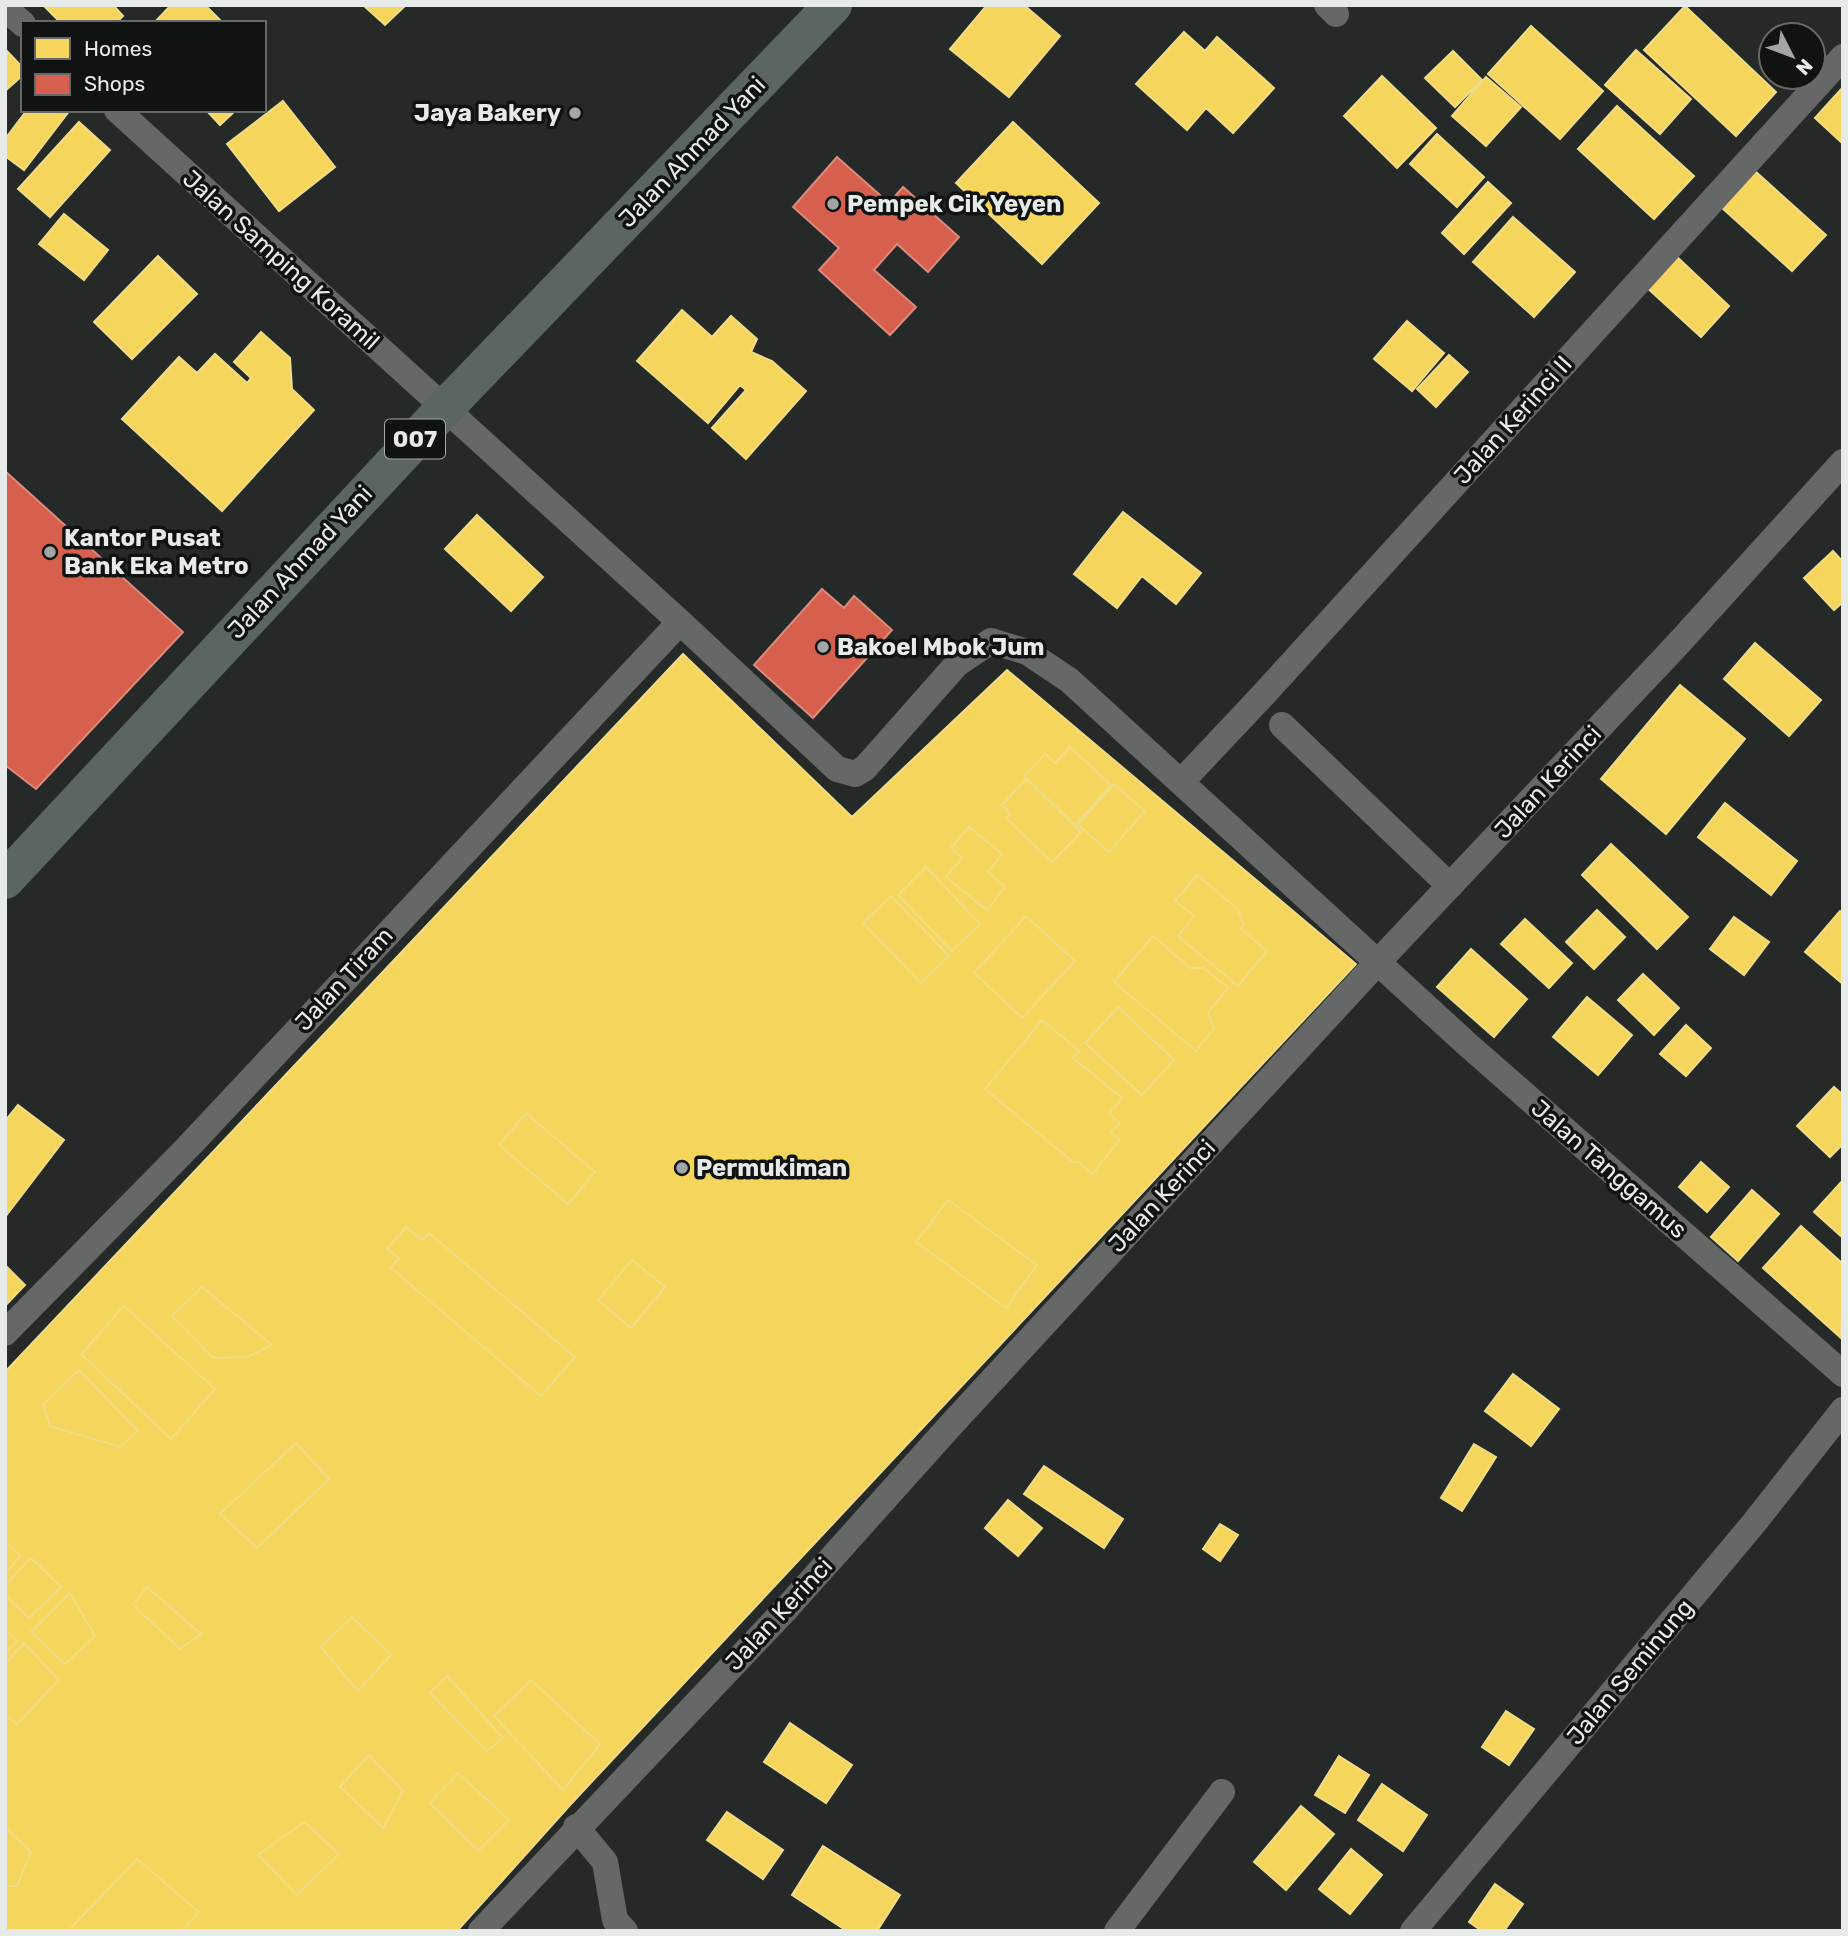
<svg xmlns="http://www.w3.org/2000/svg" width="1848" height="1936" font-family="Rubik,sans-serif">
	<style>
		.homes { fill: #f6d55c; stroke: #f1dc86; stroke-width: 2 }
		.shops { fill: #d6604d; stroke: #db8a7c; stroke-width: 2 }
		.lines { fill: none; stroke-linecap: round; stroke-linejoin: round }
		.street { stroke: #666867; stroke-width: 26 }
		.primary { stroke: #5b6563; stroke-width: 38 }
		.poi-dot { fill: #a2a7a5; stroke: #101311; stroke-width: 2.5 }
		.labels { text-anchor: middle; stroke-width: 7; stroke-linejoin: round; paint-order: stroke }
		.shield { fill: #101311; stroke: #a6aaa8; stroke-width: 2 }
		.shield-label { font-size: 23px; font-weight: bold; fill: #e6ebe9 }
		.poi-label { font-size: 24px; font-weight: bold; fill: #e6ebe9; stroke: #101311; text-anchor: start }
		.street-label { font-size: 24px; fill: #e6ebe9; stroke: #101311 }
	</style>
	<rect width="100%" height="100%" fill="#252a28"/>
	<path class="homes" d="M113,5L123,16L116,23H61L44,6Z
		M171,5H205L223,23H154Z
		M363,5H406L385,25Z
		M987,5H1024L1060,36L1009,97L950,49Z
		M1685,6L1776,92L1736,136L1644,50Z
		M1531,26L1603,91L1560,139L1488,74Z
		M1184,32L1205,51L1217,37L1274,88L1233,133L1206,108L1187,130L1136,84Z
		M5,49L23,68V75L5,91Z
		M1636,50L1691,99L1660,134L1605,85Z
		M1453,51L1482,80L1455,107L1425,78Z
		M1382,76L1436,128L1397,168L1344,116Z
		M1486,77L1521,107L1486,146L1452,116Z
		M1843,87V144L1815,118Z
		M283,101L335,167L279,211L227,144Z
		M1617,106L1694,176L1654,219L1578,149Z
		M27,110H70L24,170L5,156V139Z
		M206,110H236L220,125Z
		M79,122L110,150L50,217L18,189Z
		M1013,122L1099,203L1042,264L956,183Z
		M1437,134L1484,177L1457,207L1410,164Z
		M1755,171L1826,235L1792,271L1722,208Z
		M1488,182L1511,203L1464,254L1442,233Z
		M64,214L108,250L84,280L39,244Z
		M1513,217L1575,272L1534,317L1473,262Z
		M1674,254L1729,306L1701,337L1645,286Z
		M158,256L197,294L132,359L94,322Z
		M682,310L712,337L731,316L757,339L751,352L772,361L806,391L746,459L712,428L746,390L740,385L708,423L637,361Z
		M1407,321L1444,353L1412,391L1374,359Z
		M261,332L290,358L292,389L314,410L222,511L122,419L179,357L197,373L215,354L247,383L251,378L234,362Z
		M1449,355L1468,372L1436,407L1417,389Z
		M1123,512L1201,573L1176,604L1142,576L1117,608L1074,574Z
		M477,515L543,577L511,611L445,549Z
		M1833,551L1843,562V602L1834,610L1804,578Z
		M1755,643L1821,700L1789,736L1724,679Z
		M683,654L852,817L1007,670L1356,964L571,1804L457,1931H5V1372Z
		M1680,685L1745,739L1666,834L1601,779Z
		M1070,747L1111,785L1075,825L1024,776L1045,754L1055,763Z
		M1026,779L1081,832L1052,862L1006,818L1011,814L1002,805Z
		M1114,784L1145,811L1109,852L1078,825Z
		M1725,803L1797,861L1771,895L1698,837Z
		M969,827L1002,854L988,872L1005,887L987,910L946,877L962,858L951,848Z
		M1611,844L1688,917L1657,949L1582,875Z
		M926,867L980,924L952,951L898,895Z
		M1197,875L1238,909L1244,924L1241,929L1267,951L1238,986L1178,936L1194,916L1175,901Z
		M891,896L949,956L921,983L863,923Z
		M1597,910L1625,937L1594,969L1566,942Z
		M1840,911L1843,913V984L1805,952Z
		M1026,916L1075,961L1022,1018L974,973Z
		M1734,917L1769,942L1744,975L1710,949Z
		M1525,919L1572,963L1549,988L1501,944Z
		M1153,936L1190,968H1204L1228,988L1208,1012L1214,1028L1196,1051L1114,982Z
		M1471,949L1527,999L1494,1037L1437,987Z
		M1643,974L1679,1008L1654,1035L1618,1000Z
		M1587,997L1632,1035L1598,1075L1553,1037Z
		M1118,1007L1174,1060L1142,1095L1085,1043Z
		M1042,1020L1079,1051L1073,1058L1122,1098L1109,1114L1120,1123L1111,1133L1120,1140L1092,1174L1079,1162H1073L985,1089Z
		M1686,1025L1711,1048L1686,1076L1660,1054Z
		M1834,1087L1843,1095V1144L1830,1157L1797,1126Z
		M18,1105L64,1140L5,1217V1121Z
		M526,1113L595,1172L568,1204L499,1145Z
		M1701,1162L1729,1187L1707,1212L1679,1187Z
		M1843,1180V1238L1814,1212Z
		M1752,1190L1779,1214L1738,1261L1711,1237Z
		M948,1200L1037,1265L1006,1308L916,1242Z
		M1801,1226L1843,1264L1841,1338L1763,1268Z
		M406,1227L422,1240L429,1233L575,1357L541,1396L391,1268L399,1258L387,1249Z
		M632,1260L665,1287L631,1328L598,1300Z
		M5,1265L25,1285L5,1306Z
		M202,1287L272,1345L248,1357L213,1358L172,1316Z
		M124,1306L215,1389L171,1439L81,1354Z
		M79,1370L138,1431L120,1447L50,1426L43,1404Z
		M1513,1374L1559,1409L1531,1446L1485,1411Z
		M296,1443L329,1479L257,1548L220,1514Z
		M1474,1444L1496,1457L1462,1511L1441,1498Z
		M1044,1466L1123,1519L1104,1548L1024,1494Z
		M1008,1500L1042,1528L1018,1556L985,1528Z
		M1220,1524L1238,1535L1220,1561L1203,1549Z
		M5,1541L20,1556L5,1574Z
		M31,1558L61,1587L29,1618L5,1595V1585Z
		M147,1587L201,1634L180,1649L133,1605Z
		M70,1593L95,1636L65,1664L31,1632Z
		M352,1617L391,1655L358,1691L321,1647Z
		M5,1629L17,1641L5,1654Z
		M24,1643L59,1680L17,1724L5,1715V1664Z
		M447,1676L503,1738L487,1751L430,1693Z
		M531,1680L600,1744L563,1790L494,1716Z
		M1506,1711L1534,1729L1509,1765L1482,1747Z
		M790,1723L852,1765L826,1803L764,1762Z
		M369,1755L403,1791L383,1828L340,1787Z
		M1339,1756L1369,1775L1345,1813L1315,1795Z
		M458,1773L509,1820L478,1851L430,1803Z
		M1382,1784L1427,1815L1403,1851L1358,1820Z
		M1301,1806L1334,1834L1286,1890L1254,1862Z
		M727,1812L783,1850L763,1879L707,1840Z
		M304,1822L339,1854L297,1895L258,1855Z
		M5,1827L31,1852L17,1886H5Z
		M823,1846L900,1895L877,1931H847L792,1895Z
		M1351,1849L1382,1875L1350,1914L1319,1889Z
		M137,1859L199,1912L182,1931H68Z
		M1495,1884L1523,1904L1504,1931H1482L1469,1922Z"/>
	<path class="shops" d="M837,157L889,203L903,187L959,237L928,272L897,244L874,270L916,307L890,335L819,270L839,248L793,207Z
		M5,471L183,632L36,789L5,765Z
		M822,589L844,608L854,596L892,630L813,718L754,665Z"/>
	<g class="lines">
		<path class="street" d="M1327,5L1336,14
			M5,8L23,24
			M117,110L680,622L837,769L855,774L865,768L957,664L991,641L1027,652L1069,680L1468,1045L1843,1374
			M1282,725L1450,886
			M1182,781L1264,694L1843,57
			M5,1333L188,1147L680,622
			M576,1827L605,1862L615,1920L625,1931
			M481,1931L785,1610L950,1426L1377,963L1677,645L1843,462
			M1117,1931L1222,1792
			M1413,1931L1754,1523L1843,1410"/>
		<path class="primary" d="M5,880L444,409L833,5"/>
	</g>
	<g class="poi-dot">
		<circle cx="575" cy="113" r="7"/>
		<circle cx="833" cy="204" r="7"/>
		<circle cx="50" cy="552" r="7"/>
		<circle cx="823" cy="647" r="7"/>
		<circle cx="682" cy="1168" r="7"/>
	</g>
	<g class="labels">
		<rect class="shield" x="385" y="419.5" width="60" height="39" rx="5"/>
		<g class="shield-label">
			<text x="415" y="447">007</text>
		</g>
		<g class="poi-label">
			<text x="561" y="121" text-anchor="end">Jaya Bakery</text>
			<text x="847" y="212">Pempek Cik Yeyen</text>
			<text x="64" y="546">Kantor Pusat<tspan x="64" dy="28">Bank Eka Metro</tspan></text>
			<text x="837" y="655">Bakoel Mbok Jum</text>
			<text x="696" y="1176">Permukiman</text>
		</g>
		<g class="street-label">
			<text transform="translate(692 152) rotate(-46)" y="8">Jalan Ahmad Yani</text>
			<text transform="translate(281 260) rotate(42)" y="8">Jalan Samping Koramil</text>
			<text transform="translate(1513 420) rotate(-48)" y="8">Jalan Kerinci II</text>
			<text transform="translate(300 562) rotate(-47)" y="8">Jalan Ahmad Yani</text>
			<text transform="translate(1548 782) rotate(-47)" y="8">Jalan Kerinci</text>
			<text transform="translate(344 979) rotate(-47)" y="8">Jalan Tiram</text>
			<text transform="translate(1609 1169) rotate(41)" y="8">Jalan Tanggamus</text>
			<text transform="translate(1162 1196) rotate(-47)" y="8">Jalan Kerinci</text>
			<text transform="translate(779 1614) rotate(-47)" y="8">Jalan Kerinci</text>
			<text transform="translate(1630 1672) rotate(-50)" y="8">Jalan Seminung</text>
		</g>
	</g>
	<rect width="1848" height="1936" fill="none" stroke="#e6ebe9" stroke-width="14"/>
	<rect x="21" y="21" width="245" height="91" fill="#101311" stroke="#666967" stroke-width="2"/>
	<rect x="35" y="38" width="35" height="21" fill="#f6d55c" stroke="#666967" stroke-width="2"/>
	<text x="84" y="56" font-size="21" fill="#e6ebe9">Homes</text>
	<rect x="35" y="74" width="35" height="21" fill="#d6604d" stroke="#666967" stroke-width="2"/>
	<text x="84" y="91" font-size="21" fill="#e6ebe9">Shops</text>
	<g transform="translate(1792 56) rotate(132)"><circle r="33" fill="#101311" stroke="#666967" stroke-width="2"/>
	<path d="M0-5L12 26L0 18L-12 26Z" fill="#a2a7a5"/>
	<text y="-10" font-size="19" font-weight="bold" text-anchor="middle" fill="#e6ebe9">N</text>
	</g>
</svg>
